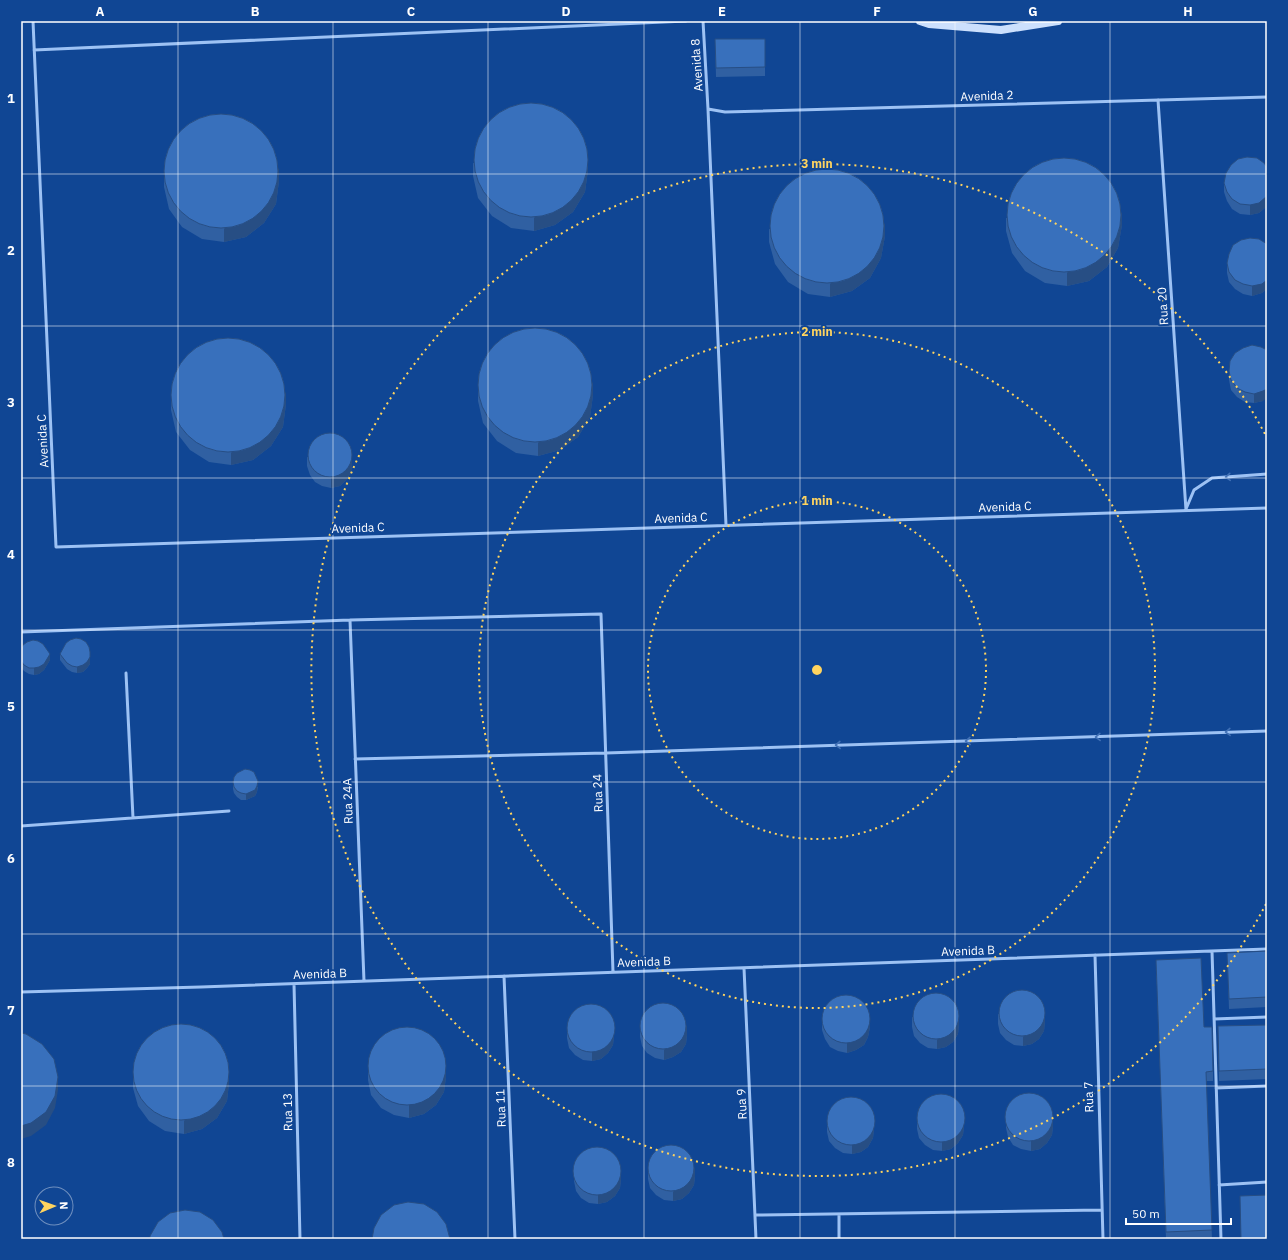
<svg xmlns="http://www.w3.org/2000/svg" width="1288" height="1260" font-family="'IBM Plex Sans',sans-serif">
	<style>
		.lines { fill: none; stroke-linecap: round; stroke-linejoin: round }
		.service { stroke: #9dc2f4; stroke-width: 3 }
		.secondary { stroke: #cce0fd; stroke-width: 8 }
		.wall { fill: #3060a2 }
		.shaded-wall { fill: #274e84 }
		.building { fill: #3870bc; stroke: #274e84 }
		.oneway { stroke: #4171b6 }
		.grid { fill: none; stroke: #fff; stroke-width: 1; stroke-opacity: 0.55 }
		.ring { fill: none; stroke: #ffd45f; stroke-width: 2; stroke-dasharray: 2 4 }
		.labels { text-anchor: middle; stroke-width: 4; stroke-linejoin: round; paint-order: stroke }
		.street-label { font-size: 12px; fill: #fff; stroke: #104694 }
		.centre { fill: #ffd45f; stroke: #104694; stroke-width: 2 }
		.ring-label { font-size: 12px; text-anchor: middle; font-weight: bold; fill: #ffd45f; stroke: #104694; stroke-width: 4; stroke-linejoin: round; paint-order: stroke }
		.neatline { fill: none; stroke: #fff; stroke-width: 1.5 }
		.grid-label { font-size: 13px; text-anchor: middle; font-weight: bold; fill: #fff }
	</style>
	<rect width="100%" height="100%" fill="#104694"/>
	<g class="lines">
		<path class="service" d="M33,21L56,547L1267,508
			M703,21L708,109L726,525
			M34,50L686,21
			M1158,100L1186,510
			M708,109L725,112L1267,97
			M1186,509L1194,490L1212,478L1267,474
			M350,620L364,981
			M21,632L350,620L601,614L613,972
			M126,673L133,818
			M355,759L606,753L1267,731
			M21,826L229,811
			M1212,951L1221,1239
			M1095,955L1103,1239
			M744,968L756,1239
			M504,976L515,1239
			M294,984L300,1239
			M21,992L201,987L1267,949
			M1214,1019L1267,1017
			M1216,1088L1267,1086
			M1219,1185L1267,1182
			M839,1214V1239
			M756,1215L1101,1210"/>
		<path class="secondary" d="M920,21L929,24L1001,30L1058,21"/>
	</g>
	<path class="wall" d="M715,39H765V76L716,77Z
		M473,163L588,170L585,192L573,212L555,225L534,231L511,228L492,216L478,198L473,176Z
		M1267,167V206L1266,207L1259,213L1250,215L1240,214L1232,209L1227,201L1224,192V183Z
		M164,174L279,181L276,204L264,223L246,237L224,242L202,239L182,227L169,209L164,187Z
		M1006,218L1122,225L1118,248L1107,267L1089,281L1067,286L1045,283L1025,271L1012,253L1006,231Z
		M769,229L885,236L881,258L870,278L852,291L830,297L808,294L788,282L775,264L769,242Z
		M1267,244V289L1262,293L1252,296L1243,294L1235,289L1229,282L1227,273V263Z
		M1229,371L1263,401L1254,403L1245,402L1237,397L1231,390L1229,380Z
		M478,388L593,395L590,417L578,437L560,450L538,456L516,453L497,441L483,423L478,401Z
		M171,397L286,404L283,427L271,446L253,460L231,465L209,462L190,450L176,432L171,410Z
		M307,457L352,464L351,473L346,480L340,486L331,488L322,486L315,482L310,475L307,466Z
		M21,648L50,660L44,670L39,674L34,675L29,674L24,671L21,667Z
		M60,654L90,658V664L87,668L83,672L77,673L72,672L67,669L60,660Z
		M233,782L258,787L257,792L255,796L246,800H241L237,797L234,793L233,789Z
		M1267,951V1007L1229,1009L1227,953Z
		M1156,960L1204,1027L1213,1071V1081H1206L1212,1239H1166Z
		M998,1014L1045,1021L1044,1031L1039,1039L1032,1044L1023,1046L1014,1045L1006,1040L1000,1033L998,1024Z
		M912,1017L959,1024L958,1034L953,1042L946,1047L937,1049L928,1048L920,1043L914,1036L912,1027Z
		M822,1020L870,1027L868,1037L864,1045L856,1050L847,1053L838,1051L830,1047L825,1039L822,1030Z
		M1267,1025V1079L1219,1081L1218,1026Z
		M640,1027L687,1035L686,1044L681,1052L673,1057L664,1060L655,1058L647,1053L642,1046L640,1037Z
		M567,1029L614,1036L613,1045L608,1053L601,1059L592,1061L583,1060L575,1055L569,1048L567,1038Z
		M368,1068L446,1077L444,1092L436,1105L424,1114L409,1118L394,1115L381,1108L371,1095L368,1080Z
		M133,1075L229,1083L227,1101L217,1118L202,1129L184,1134L165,1131L149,1121L138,1106L133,1088Z
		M1006,1118L1053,1126L1052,1135L1047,1143L1040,1149L1031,1151L1021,1149L1013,1145L1008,1137L1006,1128Z
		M917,1119L964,1126L963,1135L958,1143L951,1149L942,1151L933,1150L925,1145L919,1138L917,1129Z
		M827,1122L874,1129L873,1138L868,1147L861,1152L852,1154L843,1153L835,1148L829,1141L827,1132Z
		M648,1169L695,1176L694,1185L689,1193L682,1199L673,1201L664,1200L656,1195L650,1188L648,1179Z
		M574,1172L621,1179L620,1188L615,1196L607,1202L598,1204L589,1203L581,1198L576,1191L574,1181Z"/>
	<path class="shaded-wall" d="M588,157V170L585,192L573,212L555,225L534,231V218Z
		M279,168V181L276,204L264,223L246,237L224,242V229Z
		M1267,196V206L1266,207L1259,213L1250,215V205Z
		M1122,212V225L1118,248L1107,267L1089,281L1067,286V273Z
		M885,223V236L881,258L870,278L852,291L830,297V284Z
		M1267,280V289L1262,293L1252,296V286Z
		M593,382V395L590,417L578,437L560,450L538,456V443Z
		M1267,389V398L1263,401L1254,403V394Z
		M286,392V404L283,427L271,446L253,460L231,465V453Z
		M352,454V464L351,473L346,480L340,486L331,488V478Z
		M90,652V664L87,668L83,672L77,673V667Z
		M50,654V660L44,670L39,674L34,675V668Z
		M258,781L257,792L255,796L246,800V794Z
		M1045,1012V1021L1044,1031L1039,1039L1032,1044L1023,1046V1037Z
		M959,1015V1024L958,1034L953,1042L946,1047L937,1049V1040Z
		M870,1018V1027L868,1037L864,1045L856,1050L847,1053V1043Z
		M687,1025V1035L686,1044L681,1052L673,1057L664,1060V1050Z
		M614,1026V1036L613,1045L608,1053L601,1059L592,1061V1052Z
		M446,1064V1077L444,1092L436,1105L424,1114L409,1118V1105Z
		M229,1070V1083L227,1101L217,1118L202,1129L184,1134V1121Z
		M58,1077V1090L55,1108L46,1125L31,1136L21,1139V1126Z
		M1053,1116V1126L1052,1135L1047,1143L1040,1149L1031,1151V1141Z
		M964,1117V1126L963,1135L958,1143L951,1149L942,1151V1142Z
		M874,1120V1129L873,1138L868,1147L861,1152L852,1154V1145Z
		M695,1167V1176L694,1185L689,1193L682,1199L673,1201V1192Z
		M621,1169V1179L620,1188L615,1196L607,1202L598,1204V1195Z"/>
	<path class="building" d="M715,39H765V67L716,68Z
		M474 160a57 57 0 1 1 114 0a57 57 0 1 1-114 0Z
		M164 171a57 57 0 1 1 114 0a57 57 0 1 1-114 0Z
		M1247,157L1257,158L1264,163L1267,167V196L1259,203L1250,205L1240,204L1232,199L1227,192L1224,183L1226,173L1231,165L1238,159Z
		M1007 215a57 57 0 1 1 114 0a57 57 0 1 1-114 0Z
		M770 226a57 57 0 1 1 114 0a57 57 0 1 1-114 0Z
		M1250,238L1259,239L1267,244V280L1262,284L1252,286L1243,284L1235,280L1229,272L1227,263L1229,254L1233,245L1241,240Z
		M478 385a57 57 0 1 1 114 0a57 57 0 1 1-114 0Z
		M171 395a57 57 0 1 1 114 0a57 57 0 1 1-114 0Z
		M1252,345L1261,347L1267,350V389L1263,391L1254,394L1245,392L1237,388L1231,380L1229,371L1230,361L1235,353L1243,348Z
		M308 455a22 22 0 1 1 44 0a22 22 0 1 1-44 0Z
		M76,638L81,639L86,642L89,647L90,652V657L87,662L83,665L77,667L72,666L67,663L60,654L66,643L70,640Z
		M33,640L38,641L43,644L50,654L44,664L39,667L34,668H29L24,665L21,661V648L23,645L27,642Z
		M245,769L250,770L254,772L258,781L257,786L255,790L246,794L241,793L237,791L234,787L233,782L234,777L237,773Z
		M1267,951V997L1229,999L1227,953Z
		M1201,958L1204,1027H1212L1213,1071L1206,1072L1212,1230L1166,1232L1156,960Z
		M999 1013a23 23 0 1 1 46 0a23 23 0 1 1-46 0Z
		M913 1016a23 23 0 1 1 46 0a23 23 0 1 1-46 0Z
		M822 1019a24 24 0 1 1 48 0a24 24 0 1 1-48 0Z
		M640 1026a23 23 0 1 1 46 0a23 23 0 1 1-46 0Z
		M567 1028a24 24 0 1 1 48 0a24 24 0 1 1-48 0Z
		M133 1072a48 48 0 1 1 96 0a48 48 0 1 1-96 0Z
		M1267,1025V1069L1219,1071L1218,1026Z
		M368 1066a39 39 0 1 1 78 0a39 39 0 1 1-78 0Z
		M21,1033L26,1034L42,1044L54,1059L58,1077L55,1096L46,1112L31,1123L21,1126Z
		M1005 1117a24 24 0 1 1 48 0a24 24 0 1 1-48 0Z
		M917 1118a24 24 0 1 1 48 0a24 24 0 1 1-48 0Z
		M827 1121a24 24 0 1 1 48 0a24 24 0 1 1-48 0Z
		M648 1168a23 23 0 1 1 46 0a23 23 0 1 1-46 0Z
		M573 1171a24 24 0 1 1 48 0a24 24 0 1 1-48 0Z
		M1267,1195V1239H1241L1240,1196Z
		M408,1202L424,1204L437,1212L446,1224L450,1239H372L374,1228L381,1215L394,1205Z
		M185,1210L200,1212L213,1220L222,1232L224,1239H150V1236L158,1222L170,1213Z"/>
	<defs><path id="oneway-chevron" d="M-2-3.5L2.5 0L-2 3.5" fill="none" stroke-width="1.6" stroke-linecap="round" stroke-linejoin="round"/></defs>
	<g class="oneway">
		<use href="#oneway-chevron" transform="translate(1228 477) rotate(176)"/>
		<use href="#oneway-chevron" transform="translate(1228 732) rotate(178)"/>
		<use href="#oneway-chevron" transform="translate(1098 737) rotate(178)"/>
		<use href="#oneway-chevron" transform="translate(968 741) rotate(178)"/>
		<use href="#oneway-chevron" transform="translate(838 745) rotate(178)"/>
	</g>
	<path class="grid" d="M178,21V1239M333,21V1239M488,21V1239M644,21V1239M800,21V1239M955,21V1239M1110,21V1239M21,174H1267M21,326H1267M21,478H1267M21,630H1267M21,782H1267M21,934H1267M21,1086H1267"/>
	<g class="ring">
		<circle cx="817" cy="670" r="169"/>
		<circle cx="817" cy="670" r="338"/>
		<path d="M1266 904A506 506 0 1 1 1266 436"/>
	</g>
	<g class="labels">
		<g class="street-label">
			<text transform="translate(697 65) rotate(-94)" y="4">Avenida 8</text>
			<text transform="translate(987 96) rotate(-2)" y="4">Avenida 2</text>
			<text transform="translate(1163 306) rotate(-94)" y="4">Rua 20</text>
			<text transform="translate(43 441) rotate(-93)" y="4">Avenida C</text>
			<text transform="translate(1005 507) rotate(-2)" y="4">Avenida C</text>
			<text transform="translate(681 518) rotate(-2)" y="4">Avenida C</text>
			<text transform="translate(358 528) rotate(-2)" y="4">Avenida C</text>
			<text transform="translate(598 793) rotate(-92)" y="4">Rua 24</text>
			<text transform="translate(348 801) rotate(-92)" y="4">Rua 24A</text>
			<text transform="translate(968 951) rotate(-2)" y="4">Avenida B</text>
			<text transform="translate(644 962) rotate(-2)" y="4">Avenida B</text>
			<text transform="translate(320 974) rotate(-2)" y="4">Avenida B</text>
			<text transform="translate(1089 1097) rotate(-92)" y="4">Rua 7</text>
			<text transform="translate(742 1104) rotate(-93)" y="4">Rua 9</text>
			<text transform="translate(501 1108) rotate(-92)" y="4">Rua 11</text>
			<text transform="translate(288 1112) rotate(-91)" y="4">Rua 13</text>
		</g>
	</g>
	<circle cx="817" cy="670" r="6" class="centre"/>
	<g class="ring-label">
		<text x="817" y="168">3 min</text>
		<text x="817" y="336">2 min</text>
		<text x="817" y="505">1 min</text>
	</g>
	<rect width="1288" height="1260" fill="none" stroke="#104694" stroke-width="44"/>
	<g transform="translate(54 1206) rotate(88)"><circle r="19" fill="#104694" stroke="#7090bf"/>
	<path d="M0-3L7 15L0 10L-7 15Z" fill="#ffd45f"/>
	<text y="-6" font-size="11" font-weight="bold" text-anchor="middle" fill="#ffffff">N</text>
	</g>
	<path d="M1126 1218v6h105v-6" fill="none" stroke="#ffffff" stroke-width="2"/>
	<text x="1132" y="1218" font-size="12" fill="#ffffff" stroke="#104694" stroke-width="3" paint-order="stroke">50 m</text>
	<rect x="22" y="22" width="1244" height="1216" class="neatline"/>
	<g class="grid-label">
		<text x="100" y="16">A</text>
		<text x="255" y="16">B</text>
		<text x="411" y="16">C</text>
		<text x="566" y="16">D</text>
		<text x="722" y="16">E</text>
		<text x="877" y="16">F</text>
		<text x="1033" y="16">G</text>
		<text x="1188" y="16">H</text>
		<text x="11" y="103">1</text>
		<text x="11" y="255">2</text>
		<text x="11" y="407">3</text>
		<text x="11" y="559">4</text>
		<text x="11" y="711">5</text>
		<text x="11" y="863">6</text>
		<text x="11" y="1015">7</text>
		<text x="11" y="1167">8</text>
	</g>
</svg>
